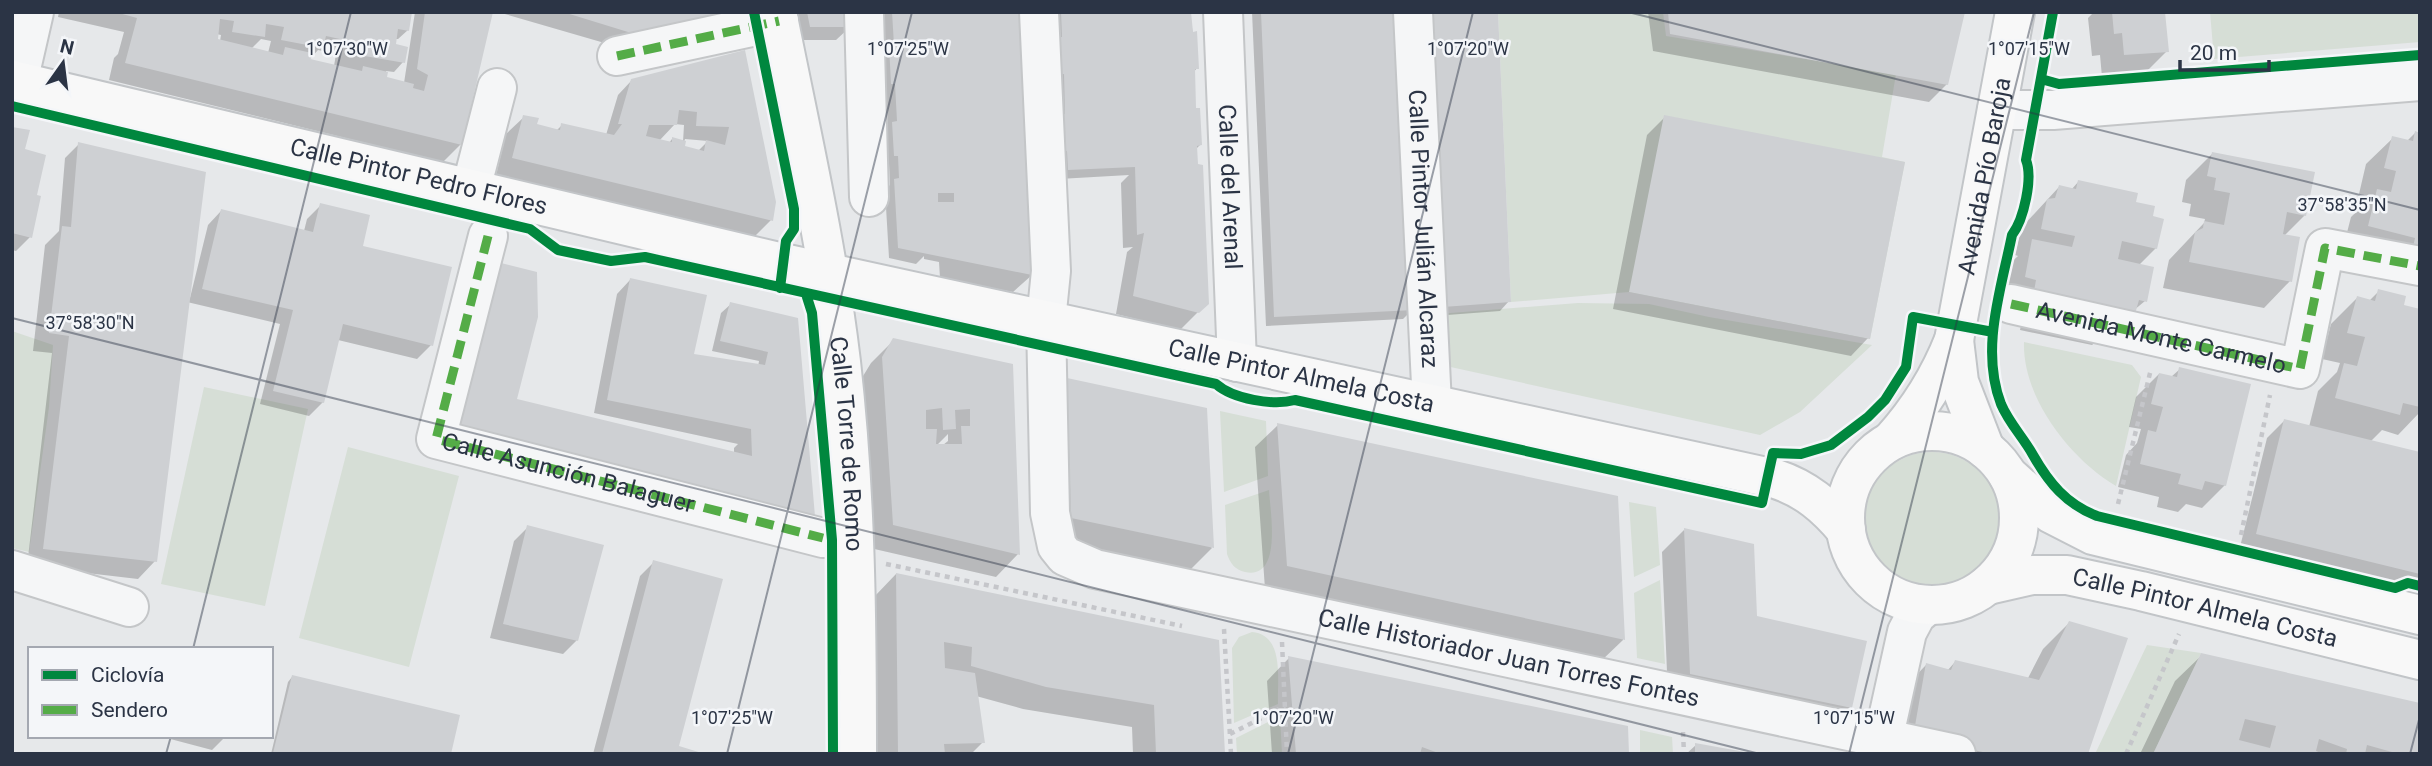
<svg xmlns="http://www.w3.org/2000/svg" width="2432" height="766" font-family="Roboto,sans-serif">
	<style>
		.green { fill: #d6ded6 }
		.shadow { fill: #0003; fill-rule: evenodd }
		.building { fill: #ced0d3; fill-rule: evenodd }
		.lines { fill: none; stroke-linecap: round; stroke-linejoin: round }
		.minor-casing { stroke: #c4c6c8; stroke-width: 42 }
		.major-casing { stroke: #c2c5c8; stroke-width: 42 }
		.path { stroke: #c5c6ca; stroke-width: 4.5; stroke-dasharray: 5 5; stroke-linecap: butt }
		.minor { stroke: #f5f6f7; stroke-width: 38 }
		.major { stroke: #f8f8f8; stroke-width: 38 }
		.quiet { stroke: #54ac47; stroke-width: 9; stroke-dasharray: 18 9; stroke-linecap: butt }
		.cycleway-casing { stroke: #f4f6f9; stroke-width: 15 }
		.cycleway { stroke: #00873e; stroke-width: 10 }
		.ticks { fill: none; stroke: #2b3445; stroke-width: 2; stroke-opacity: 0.45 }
		.labels { text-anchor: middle; stroke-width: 5; stroke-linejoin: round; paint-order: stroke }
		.street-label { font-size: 24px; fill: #2b3445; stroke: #f4f6f9 }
		.ticks-label { font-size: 18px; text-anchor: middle; fill: #2b3445; stroke: #f4f6f9; stroke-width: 5; stroke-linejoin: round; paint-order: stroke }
	</style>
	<rect width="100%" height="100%" fill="#e6e8ea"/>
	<path class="green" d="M1498,12H1663L1666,36L1896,74L1882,157L1905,162L1870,339L1629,292L1511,302Z
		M2210,12H2420V42L2214,59Z
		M1578,303L1649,304L1709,317L1872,345L1800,412L1760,435L1446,366L1438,314Z
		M12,331L53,345L49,407L29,552L12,548Z
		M2024,342L2132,365L2141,377L2116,486C2070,459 2022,397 2024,342Z
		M204,387L308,409L265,606L161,584Z
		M1220,411L1266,421L1268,476L1224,492Z
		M348,447L459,476L409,667L299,638Z
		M1864 520a68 68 0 1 1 136 0a68 68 0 1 1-136 0Z
		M1269,490C1270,511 1283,580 1245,572C1235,570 1230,563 1227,554L1225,505Z
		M1629,502L1656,507L1660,565L1634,577Z
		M1660,580L1665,664L1637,658L1634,593Z
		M1252,632C1285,635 1277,680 1278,704L1234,723L1232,648L1239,637Z
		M2147,645L2201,653L2153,754H2095Z
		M1280,716L1282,754H1237L1236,738Z
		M1640,730L1672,737L1673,754H1640Z"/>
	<path class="shadow" d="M59,12H410L408,30L398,39H395L394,46L403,62L394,72L386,71L385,78L404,83L415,12H491L461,144L443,162L109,80L114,58L118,54L124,32L58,17ZM216,34L221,35L220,41L215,45ZM261,39L271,41L268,53L251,49ZM318,50L336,54L334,66L309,60Z
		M498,12H733L639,53Z
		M791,12H849L850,27L836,40H796Z
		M878,12H1023L1041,267L1013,292L940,278L939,262L924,259V256L916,264L889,258L885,190L890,185L889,164L885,165L884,133L888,128L886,92L882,93L880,56L885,52L883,15Z
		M1052,12H1190L1197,68L1193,73L1195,109L1200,145L1196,149L1207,303L1180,330L1116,314L1127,252L1133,247L1123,248L1121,183L1129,175L1059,179Z
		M1252,12H1402L1412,310L1403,319L1266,326Z
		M1495,12L1509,301L1500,311L1434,316Z
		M1648,12H1964L1947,84L1929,102L1653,51Z
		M2094,12H2163L2167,51L2144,74L2102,77L2100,55L2092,56L2088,18Z
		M632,80L760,130L771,220L753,238L496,175L506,134L524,117L534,125L556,131L562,125L606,135L618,95ZM675,124L684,125L683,142L672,139L669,143L659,141ZM685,139L708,141L698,151L682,147Z
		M1665,117L1868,338L1851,356L1613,309L1647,135Z
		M12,128L23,151L35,196L30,237L16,251L12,250Z
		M2415,133L2420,270L2342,252L2351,217L2372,197L2359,194L2366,164L2393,138L2407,141Z
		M79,144L190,298L208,225L221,211L304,231L307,219L321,205L361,247L431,345L417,359L338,340L323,402L309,416L260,404L280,324L187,302L155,561L138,579L27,566L52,353L33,351L45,245L59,231L65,158Z
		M2212,154L2305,215L2284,236L2290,281L2264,308L2163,288L2169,260L2204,223L2205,219L2189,216L2191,204L2182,202L2186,180Z
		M2079,181L2134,203L2151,218L2156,248L2138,266L2145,301L2092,345L2020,330L2022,320L1999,304L2006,267L2018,256L2015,255L2021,228L2059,187L2071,190Z
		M630,280L692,356L758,367L759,361L712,351L721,313L731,304L797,320L814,527L514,400L734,453V448L738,444L594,413L617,294Z
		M2379,291L2402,306L2420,310V412L2398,435L2382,430L2370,442L2420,454V596L2239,551L2267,438L2284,421L2309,427L2318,391L2337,372L2340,363L2322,359L2331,324L2357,298L2369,301Z
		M894,340L1011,366L1018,554L996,577L870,548L860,381L871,363ZM948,434V441L943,445H937Z
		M2180,369L2225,485L2202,508L2186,504L2178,512L2157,507L2159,497L2118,487L2126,455L2137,443L2141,429L2129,427L2136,397L2159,374L2171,377Z
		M1067,380L1212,548L1190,570L1049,540L1045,403Z
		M1278,425L1617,497L1623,640L1600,662L1265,589L1255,447Z
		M528,527L577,640L563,654L490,638L514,541Z
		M1684,530L1755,618L1850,707L1827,730L1668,696L1662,552Z
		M654,562L677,747L701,754H593L640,576Z
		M896,574L1217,641L1223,754H1133L1132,727L1023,709L976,696L983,742L971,754H876L874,597Z
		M2069,623L2086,754H1889L1900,692L1926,665L1947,671L1955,662L2027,680L2043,649Z
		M2202,655L2420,754H2140L2175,681Z
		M1289,658L1627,754H1272L1267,681Z
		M292,677L449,754H271L288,682Z
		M159,736H226L212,750Z
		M1696,745L1741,754H1686Z"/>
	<path class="building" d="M115,12H412L409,31L398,29L396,44L408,47L405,63L347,53L349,41L326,36L323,48L281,40L284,27L266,24L265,37L232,32L234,21L220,19L218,39L283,55L285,47L312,53L310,59L362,71L363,66L388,72L387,77L414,84L413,88L424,91L428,75L417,69L425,12H493L462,145L125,63L137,18Z
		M563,12H735L654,40Z
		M807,12H851L852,27H810Z
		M892,12H1025L1032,275L898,248L894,179L899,178L898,156H894L892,122L897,121L895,84H891L889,45H894ZM938,193H954V202H938Z
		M1061,12H1191L1193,32L1197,31L1199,69H1195L1196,108H1200L1202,145L1197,146L1198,164L1203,165L1209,304L1199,313L1133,296L1144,233L1137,235L1135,167L1068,170L1067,151L1063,152L1061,114H1065L1064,74L1059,75L1057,37H1062Z
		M1261,12H1403L1414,310L1274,317Z
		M1431,12H1498L1511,302L1443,307Z
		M1668,12H1965L1948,85L1670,34Z
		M2112,12H2165L2169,52L2124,55L2122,33L2114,34Z
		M745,50L776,202L773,221L512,158L523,115L539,118L537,124L560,130L561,123L614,135L622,124H618L631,79ZM679,110L697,112L696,126L729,127L725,145L706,140L704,151L685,146L686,141L672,137V142L646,136L649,125H677Z
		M1664,115L1905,162L1870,339L1629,292Z
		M12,127L30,130L25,149L46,155L37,195L41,196L32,238L12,233Z
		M2415,131L2420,133V248L2413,247L2415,238L2368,226L2377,189L2391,192L2396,171L2384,168L2392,136L2413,141Z
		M78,142L206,172L157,562L43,549L69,336L49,333L62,226L71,227Z
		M2212,152L2315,172L2306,216L2287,212L2283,234L2300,237L2292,282L2189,262L2195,232L2203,228L2204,221L2224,225L2230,193L2214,190L2216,178L2207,176Z
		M2078,180L2138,193L2136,202L2155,206L2153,216L2164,219L2157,249L2122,241L2118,259L2154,267L2147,302L2139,300L2135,314L2034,291L2036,280L2025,277L2032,239L2072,247L2075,236L2041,229L2047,199L2055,198L2059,185L2076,189Z
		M320,203L370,215L363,246L452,267L433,346L343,324L324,403L273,391L293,310L202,289L221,209L313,232Z
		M489,260L537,272L538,317L517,399L752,456L751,429L607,400L630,278L707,295L694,354L765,365L768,352L720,341L730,302L798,318L816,528L445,432Z
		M2378,289L2406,296L2404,305L2420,309V407L2403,403L2400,415L2335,398L2344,363L2357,366L2365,337L2347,333L2357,296L2375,301Z
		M893,338L1013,364L1020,555L893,525L882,357ZM942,408L943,430L956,429L955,410L970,409V426H961L962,444H936L937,429H926V410Z
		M2179,367L2251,384L2226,486L2205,481L2202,490L2178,484L2181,474L2140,464L2148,430L2156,432L2163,407L2151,404L2159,373L2177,377Z
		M1067,378L1207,408L1214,548L1071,518Z
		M2284,419L2420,452V574L2256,534Z
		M1277,423L1618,496L1625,640L1287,566Z
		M527,525L604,545L578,641L503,624Z
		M1684,528L1754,544L1757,616L1867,641L1852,708L1690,674Z
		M653,560L723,579L679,746L705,754H602Z
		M896,573L1219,640L1225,754H1156L1154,705L1046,687L971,666L972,647L944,642L945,668L975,673L985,743L944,744L945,754H898Z
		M2069,621L2128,638L2088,754H1992L1913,737L1926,663L1951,670L1955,660L2039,680Z
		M2201,653L2420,703V754H2399L2367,745L2365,754H2346L2347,749L2319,739L2316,751L2323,754H2153ZM2245,719L2276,726L2270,748L2239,740Z
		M1288,656L1628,726L1629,754H1441L1422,747L1420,754H1296Z
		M292,675L460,715L451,754L273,753Z
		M1695,743L1745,752V754H1695Z"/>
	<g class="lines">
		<g class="minor-casing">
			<g id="minor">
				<path d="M864,12L869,197"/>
				<path id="s1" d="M1039,12L1051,271L1046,321L1050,513L1057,546L1065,556L1095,569L1956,754"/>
				<path id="s2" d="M1223,12L1237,362"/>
				<path id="s3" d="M1413,12L1432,405"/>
				<path d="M617,56L779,21"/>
				<path d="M18,82L34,12"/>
				<path d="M1997,110H2053L2420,81"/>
				<path d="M471,189L497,88"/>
				<path d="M488,236L436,439L823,538"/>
				<path d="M2011,304L2300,369L2325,248L2420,266"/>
				<path d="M12,570L129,607"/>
				<path d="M1880,754L1907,632L1916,615L1928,605"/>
			</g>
		</g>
		<g class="major-casing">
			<g id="major">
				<path id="s4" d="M777,12C800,128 827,244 841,362C856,492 857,623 857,754"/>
				<path id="s5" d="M12,80L783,263L1776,479C1806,489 1826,506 1846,530"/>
				<path d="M1954,340L1959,382L1985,449"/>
				<circle cx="1932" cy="518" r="87"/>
				<path id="s6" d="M1892,440C1919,410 1939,378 1954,340L2015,12"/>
				<path d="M2008,475L2050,513L2093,535L2420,615"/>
				<path id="s7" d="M1988,585L2032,575H2067L2141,591L2420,660"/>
			</g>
		</g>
		<path class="path" d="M2118,504L2151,369
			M2241,535L2270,395
			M886,564L1182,626
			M1224,629L1231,754
			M1282,642L1287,754
			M1683,732L1684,754
			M1230,734L1285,706
			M2126,754L2179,634"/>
		<use href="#minor" class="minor"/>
		<use href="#major" class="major"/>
		<g class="quiet">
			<path d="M617,56L779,21"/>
			<path id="s8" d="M488,236L436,439L823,538"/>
			<path id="s9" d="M2011,304L2300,369L2325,248L2420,266"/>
		</g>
		<g class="cycleway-casing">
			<path id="cycleway" d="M754,12L794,209V229L786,241L780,288
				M2053,12L2026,160C2033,178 2024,219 2012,235C2001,290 1980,349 2001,404C2009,423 2023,437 2033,455C2049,483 2066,504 2097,516L2395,588L2408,583L2420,586
				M2041,79L2059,84L2420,55
				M12,106L530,229L558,250L611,261L645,257L1216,384C1233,399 1273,406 1295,400L1762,503L1773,453L1801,454L1831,445L1868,417L1885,400L1906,367L1913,317L1993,332
				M806,294L812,313L832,540L833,754"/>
		</g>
		<use href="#cycleway" class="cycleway"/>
	</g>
	<path class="ticks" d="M1628,12L2420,210M12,318L1760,754M193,649L351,12M166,754L171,736M727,754L912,12M1288,754L1473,12M1849,754L2034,12M2410,754L2420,716"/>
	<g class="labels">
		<g class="street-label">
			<text dy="8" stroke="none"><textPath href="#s6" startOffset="285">Avenida Pío Baroja</textPath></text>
			<text dy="8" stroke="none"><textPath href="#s5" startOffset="418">Calle Pintor Pedro Flores</textPath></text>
			<text dy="8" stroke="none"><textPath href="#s2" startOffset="175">Calle del Arenal</textPath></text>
			<text dy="8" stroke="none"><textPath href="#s3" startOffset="217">Calle Pintor Julián Alcaraz</textPath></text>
			<text dy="8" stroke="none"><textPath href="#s9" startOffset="154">Avenida Monte Carmelo</textPath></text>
			<text dy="8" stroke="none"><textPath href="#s5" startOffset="1323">Calle Pintor Almela Costa</textPath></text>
			<text dy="8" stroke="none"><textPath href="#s4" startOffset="438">Calle Torre de Romo</textPath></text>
			<text dy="8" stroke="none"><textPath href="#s8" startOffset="346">Calle Asunción Balaguer</textPath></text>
			<text dy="8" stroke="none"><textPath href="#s7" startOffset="222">Calle Pintor Almela Costa</textPath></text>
			<text dy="8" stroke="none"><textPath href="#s1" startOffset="1004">Calle Historiador Juan Torres Fontes</textPath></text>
		</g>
	</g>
	<g class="ticks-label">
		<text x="347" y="55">1°07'30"W</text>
		<text x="908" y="55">1°07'25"W</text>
		<text x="1468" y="55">1°07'20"W</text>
		<text x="2029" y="55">1°07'15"W</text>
		<text x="2342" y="211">37°58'35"N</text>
		<text x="90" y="329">37°58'30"N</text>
		<text x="732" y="724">1°07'25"W</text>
		<text x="1293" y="724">1°07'20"W</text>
		<text x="1854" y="724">1°07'15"W</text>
	</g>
	<rect width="2432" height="766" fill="none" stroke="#2b3445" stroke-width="28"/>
	<rect x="28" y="647" width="245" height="91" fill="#f4f6f9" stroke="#a4a8b1" stroke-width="2"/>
	<rect x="42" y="670" width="35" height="10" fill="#00873e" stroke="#a4a8b1" stroke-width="2"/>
	<text x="91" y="682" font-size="21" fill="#2b3445">Ciclovía</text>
	<rect x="42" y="705" width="35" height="10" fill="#54ac47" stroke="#a4a8b1" stroke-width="2"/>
	<text x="91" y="717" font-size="21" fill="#2b3445">Sendero</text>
	<g transform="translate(63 63) rotate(14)" stroke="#f4f6f9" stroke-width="5" paint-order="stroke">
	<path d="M0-5L12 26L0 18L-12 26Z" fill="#2b3445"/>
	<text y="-10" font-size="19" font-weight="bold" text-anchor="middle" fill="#2b3445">N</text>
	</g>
	<path d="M2180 60v10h89v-10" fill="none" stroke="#2b3445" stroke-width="3.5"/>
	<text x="2190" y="60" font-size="21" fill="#2b3445" stroke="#f4f6f9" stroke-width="5" paint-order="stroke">20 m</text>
</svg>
